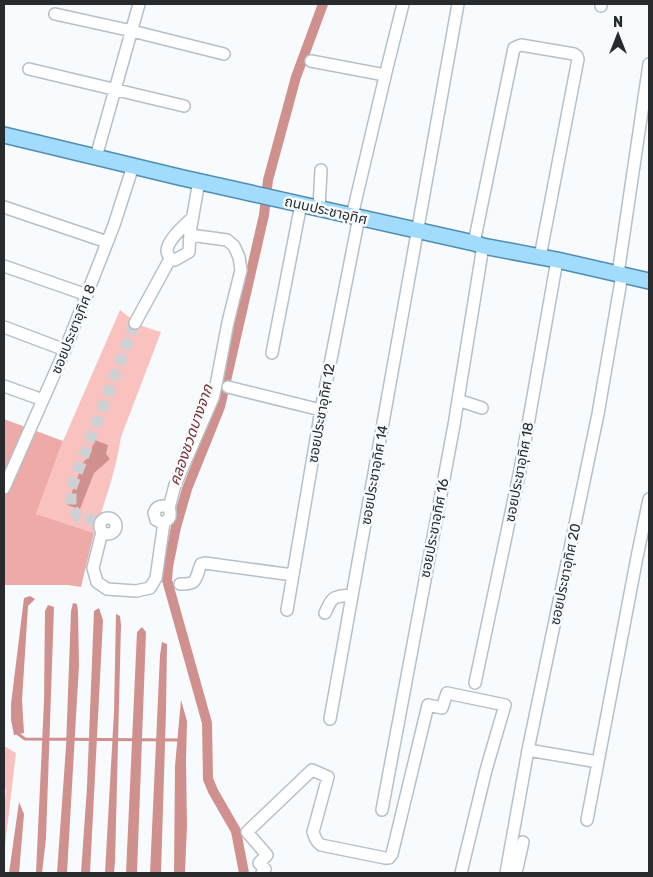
<svg xmlns="http://www.w3.org/2000/svg" width="653" height="877" font-family="Rubik,'Noto Sans Thai',sans-serif">
	<style>
		.green { fill: #fac2bf }
		.forest { fill: #edaaa7 }
		.water { fill: #d0908d }
		.lines { fill: none; stroke-linecap: round; stroke-linejoin: round }
		.stream { stroke: #d0908d; stroke-width: 3 }
		.canal { stroke: #d0908d; stroke-width: 10 }
		.minor-tunnel { stroke: #cdd1d4; stroke-width: 11; stroke-dasharray: 11 5.5; stroke-linecap: butt }
		.minor-casing { stroke: #b6c0c7; stroke-width: 14 }
		.major-casing { stroke: #4f8eb2; stroke-width: 18 }
		.minor { stroke: #fff; stroke-width: 11 }
		.major { stroke: #a2dbfb; stroke-width: 15 }
		.labels { text-anchor: middle; stroke-width: 5; stroke-linejoin: round; paint-order: stroke }
		.street-label { font-size: 14px; fill: #272b2e; stroke: #f7fbfe }
		.water-label { font-size: 15px; font-style: italic; fill: #7c2e30; stroke: #f7fbfe }
	</style>
	<rect width="100%" height="100%" fill="#f7fbfe"/>
	<path class="green" d="M120,310L139,325L161,332L121,437C116,470 105,502 94,533L36,514L63,441Z
		M4,746L16,753L4,854V809L6,789H4Z"/>
	<path class="forest" d="M4,419L63,441L36,514L94,533L81,587L68,585H4Z"/>
	<path class="water" d="M95,440L108,445L106,454L110,459L94,473L80,509L67,505L84,461L88,458Z
		M30,596L35,599L28,606L22,700L24,733L14,735L11,720V704L24,598Z
		M73,603L77,604L78,612L79,665L67,873H57L66,747L71,611Z
		M48,605L54,607L46,838L42,873H36L44,701L45,611Z
		M99,608L103,620L90,873H81L87,787L94,611Z
		M116,614L120,616L121,625L115,862L114,873H105L114,712Z
		M142,627L146,632L137,873H126L137,632Z
		M162,642L167,644L166,711L161,873H150L160,655Z
		M181,700L187,721L186,760L187,826L185,873H174L175,766Z
		M19,802L24,814L19,873H9Z"/>
	<g class="lines">
		<path class="stream" d="M18,734L25,739L181,740"/>
		<path class="canal" d="M244,873L236,831L213,791L208,779L207,723L167,580L168,567L176,527L187,489L220,407L264,215L268,180L296,77L323,4"/>
		<path class="minor-tunnel" d="M96,521L78,517L71,506V489L135,323"/>
		<g class="minor-casing">
			<path id="minor" d="M601,6V4
				M55,14L132,31L224,54
				M311,61L385,75
				M29,69L184,106
				M96,157L139,4
				M4,207L107,242
				M319,208L321,170
				M352,216L387,68L403,4
				M193,217C185,225 167,240 167,251C167,253 169,256 170,259L175,260L189,252L190,232L199,181
				M474,243L514,48L521,45L574,54L577,56L578,59L540,257
				M4,266L87,295
				M618,274L649,64
				M135,323L170,259
				M4,327L65,350
				M272,353L301,204
				M4,386L43,400
				M228,387L321,410
				M458,400L482,408
				M4,488L65,350L114,225L133,166
				M169,508C163,504 156,506 154,513L156,520C162,524 167,522 170,517V511L169,508L175,485L213,398L217,380L228,322L241,270L239,257L234,246L227,240L190,235
				M100 526a8 8 0 1 1 16 0a8 8 0 1 1-16 0Z
				M102,532L93,568L97,582L107,589L136,591L150,588L156,578L164,522
				M180,584C198,585 195,579 201,564L205,563L293,575
				M287,610L321,410L359,217
				M325,613C333,595 333,597 352,595
				M475,683L520,470L557,260
				M330,719L458,4
				M528,750L598,762
				M382,810L454,425L483,246
				M587,820L637,557L649,499
				M262,873L265,869L259,863L267,855L247,832L312,770L328,777L313,832C315,838 316,841 321,845L385,858H389L392,854L428,705L442,708L447,693L505,705L486,770L461,873
				M506,873L528,750L598,414L622,275
				M516,873L523,842"/>
		</g>
		<g class="major-casing">
			<path id="major" d="M4,135L183,178L474,243L483,246L557,260L649,281"/>
		</g>
		<use href="#minor" class="minor"/>
		<use href="#major" class="major"/>
	</g>
	<g class="labels">
		<g class="street-label">
			<text transform="translate(326 210) rotate(13)" y="5">ถนนประชาอุทิศ</text>
			<text transform="translate(73 329) rotate(-68)" y="5">ซอยประชาอุทิศ 8</text>
			<text transform="translate(321 413) rotate(-80)" y="5">ซอยประชาอุทิศ 12</text>
			<text transform="translate(519 472) rotate(-79)" y="5">ซอยประชาอุทิศ 18</text>
			<text transform="translate(374 475) rotate(-80)" y="5">ซอยประชาอุทิศ 14</text>
			<text transform="translate(434 528) rotate(-79)" y="5">ซอยประชาอุทิศ 16</text>
			<text transform="translate(565 574) rotate(-78)" y="5">ซอยประชาอุทิศ 20</text>
		</g>
		<g class="water-label">
			<text transform="translate(191 435) rotate(-71)" y="5">คลองชวดบางจาก</text>
		</g>
	</g>
	<rect width="653" height="877" fill="none" stroke="#272b2e" stroke-width="10"/>
	<g transform="translate(618 35)" stroke="#f7fbfe" stroke-width="4" paint-order="stroke">
	<path d="M0-4L9 19L0 12L-9 19Z" fill="#272b2e"/>
	<text y="-8" font-size="14" font-weight="bold" text-anchor="middle" fill="#272b2e">N</text>
	</g>
</svg>
